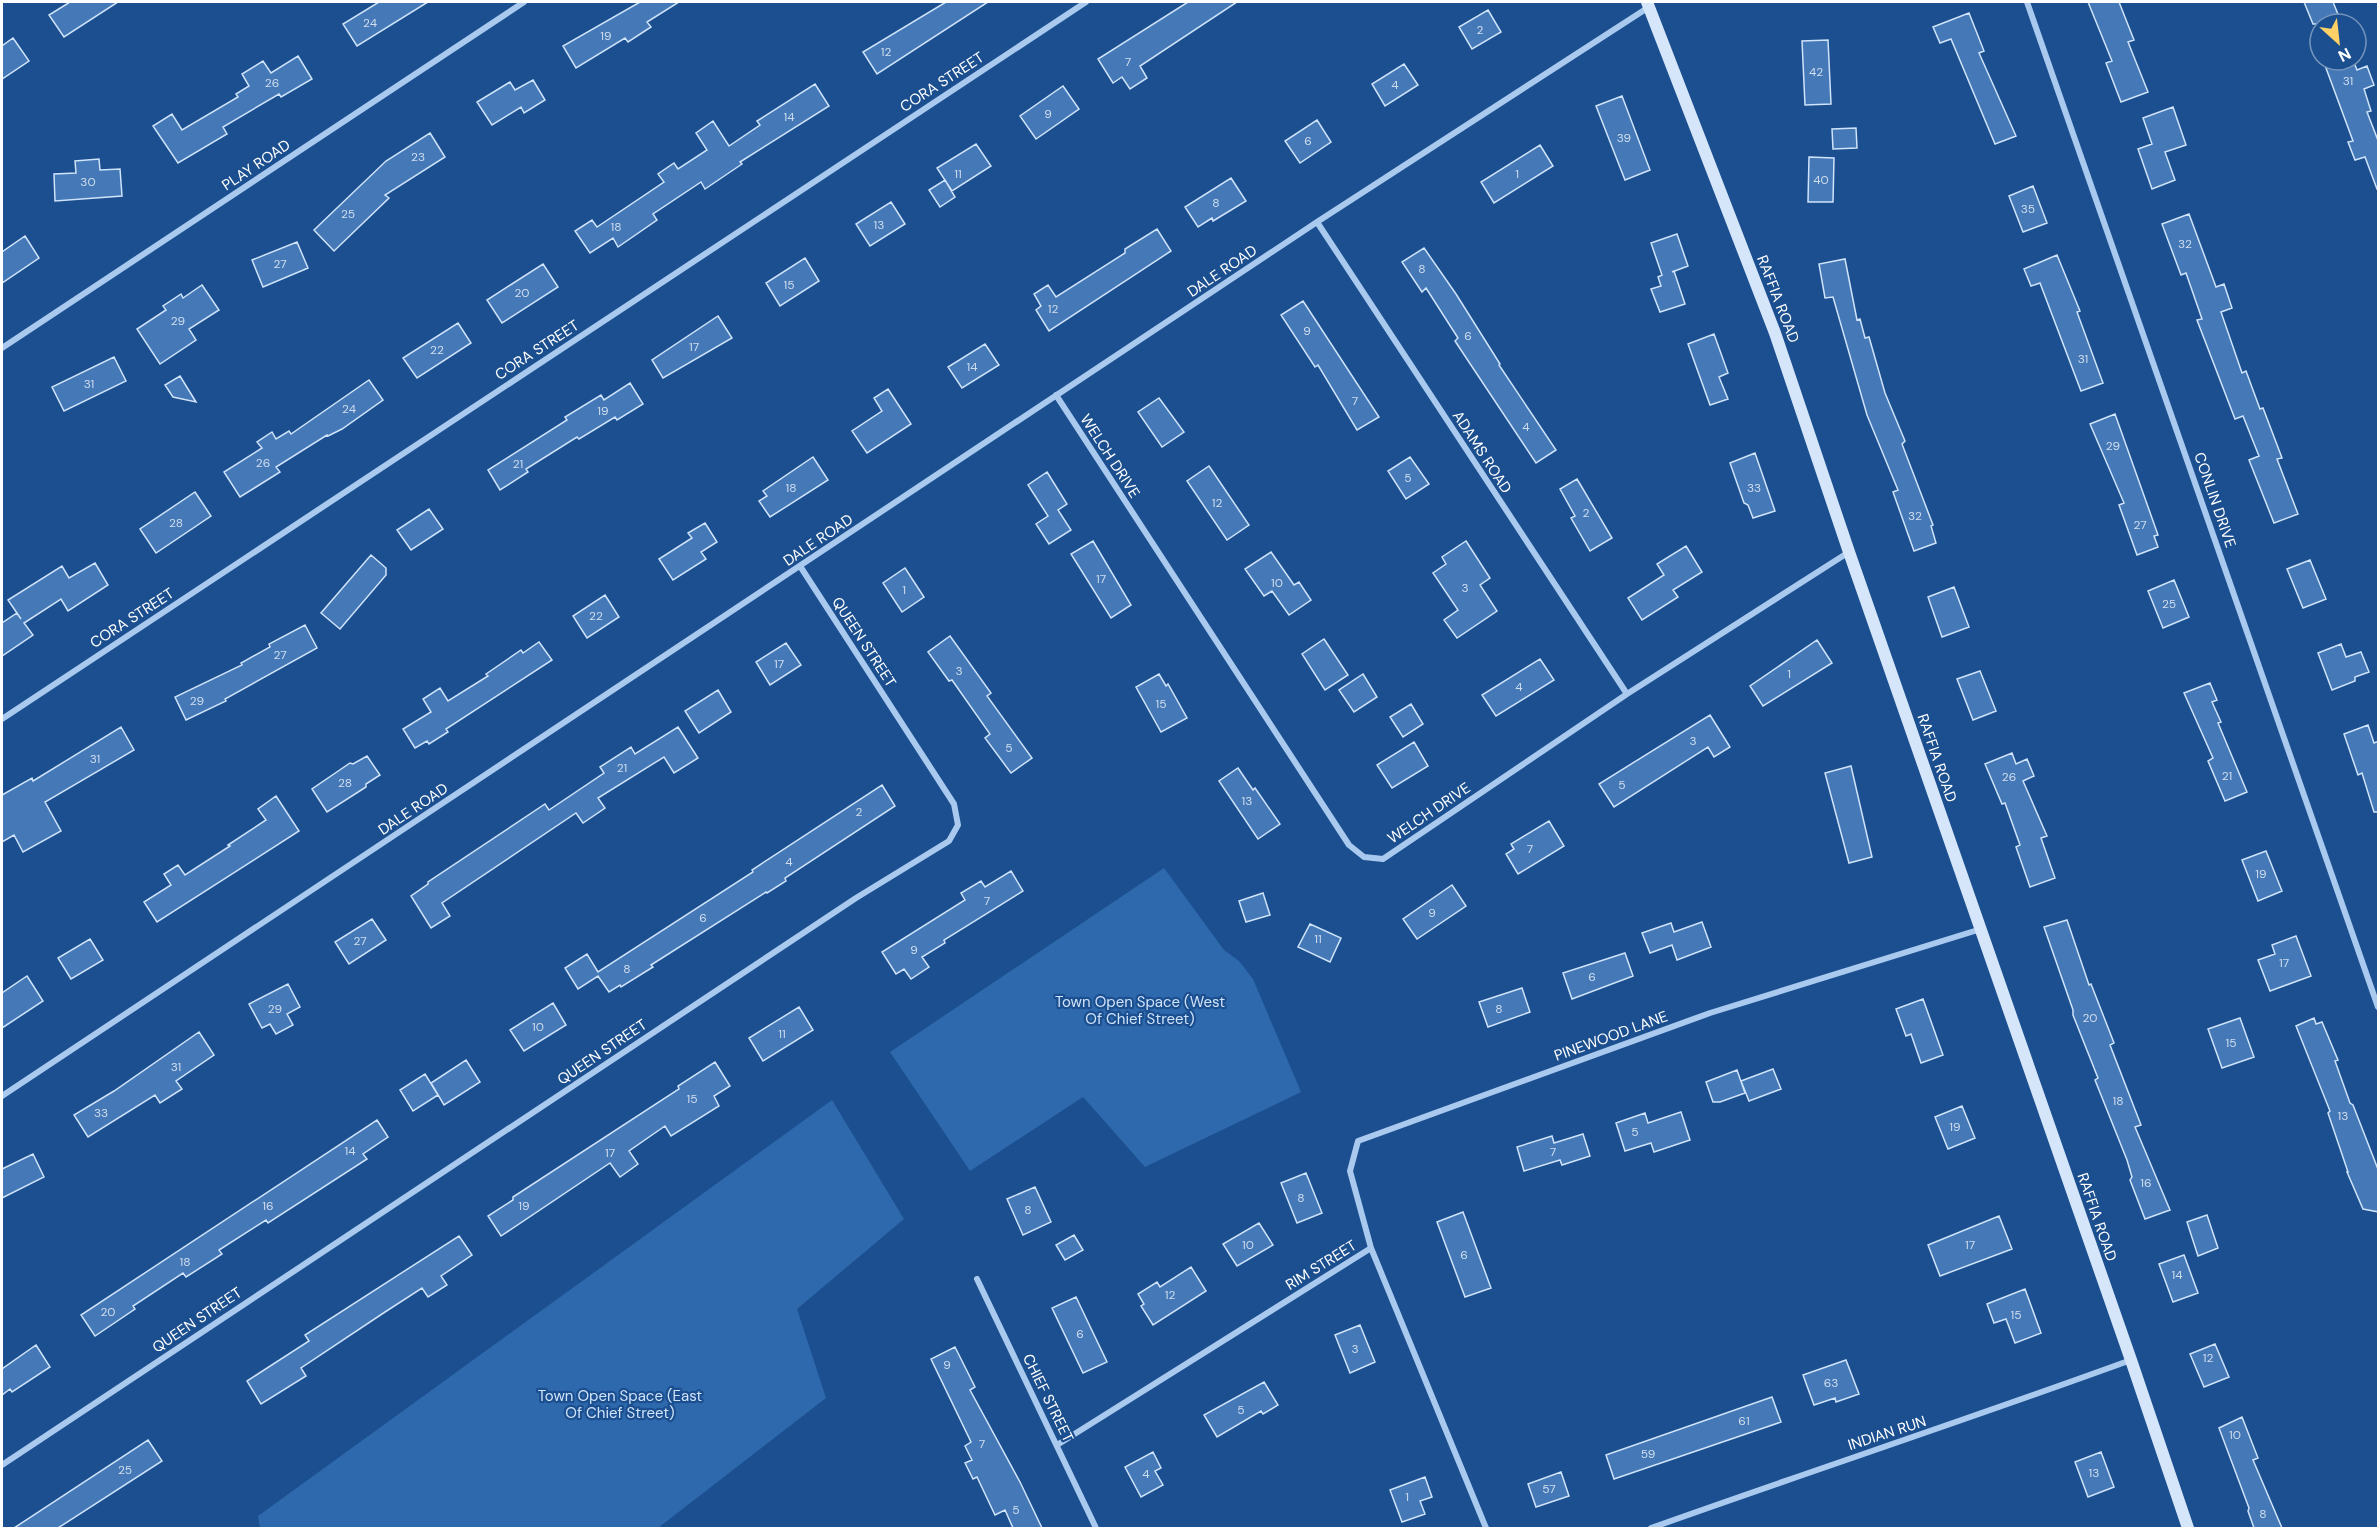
<svg xmlns="http://www.w3.org/2000/svg" width="2380" height="1530" font-family="'DM Sans',sans-serif">
	<style>
		.green { fill: #2e69ad }
		.building { fill: #4478b7; stroke: #cfe3fa; stroke-width: 1.5 }
		.lines { fill: none; stroke-linecap: round; stroke-linejoin: round }
		.street { stroke: #a9c9ee; stroke-width: 6 }
		.secondary { stroke: #d6e6fa; stroke-width: 12 }
		.labels { text-anchor: middle; stroke-width: 4.5; stroke-linejoin: round; paint-order: stroke }
		.number-label { font-size: 12px; fill: #d0dded }
		.street-label { font-size: 15px; fill: #fff; stroke: #1b4f8f }
		.park-label { font-size: 15px; fill: #cfe3fa; stroke: #1b4f8f }
	</style>
	<rect width="100%" height="100%" fill="#1b4f8f"/>
	<path class="green" d="M1164,868L1224,950L1239,961L1253,979L1301,1092L1145,1167L1083,1097L970,1171L890,1052Z
		M832,1100L904,1219L797,1309L826,1398L658,1528H260L258,1516Z"/>
	<path class="building" d="M70,2H118L64,37L49,15Z
		M379,2H428L357,46L343,24Z
		M640,2H679L647,22L651,27L628,42L625,38L576,68L563,46Z
		M946,2H988L877,74L863,52Z
		M1188,2H1237L1140,66L1147,78L1130,89L1122,77L1113,83L1098,59Z
		M2088,2H2119L2134,40L2128,42L2148,92L2121,102L2106,63L2112,61Z
		M2304,2H2333L2342,24H2313Z
		M1488,10L1501,32L1472,49L1459,27Z
		M1969,13L1984,51L1979,53L2016,136L1995,144L1951,39L1940,43L1933,27Z
		M13,38L29,61L2,79V46Z
		M1828,40L1831,104L1805,105L1802,41Z
		M298,56L312,79L281,97L279,94L223,127L227,134L178,163L153,126L172,114L182,130L238,97L236,94L249,86L242,74L263,61L271,73Z
		M2323,60H2353L2357,70L2367,66L2374,85L2364,89L2371,111L2367,112L2379,143V188L2377,189L2365,157L2355,160L2348,142L2353,141Z
		M1404,64L1418,85L1385,106L1372,84Z
		M533,80L545,100L524,113L521,107L492,125L477,102L510,82L515,90Z
		M815,84L829,106L740,162L742,164L705,189L701,182L653,214L657,220L618,247L613,238L590,253L575,231L592,220L597,227L664,182L658,174L674,163L678,169L707,150L696,133L713,121L729,146L760,125L757,121Z
		M1063,86L1079,109L1036,139L1020,116Z
		M1622,96L1650,170L1625,180L1596,106Z
		M2173,107L2186,145L2165,152L2175,180L2152,189L2138,149L2152,144L2143,118Z
		M1317,120L1331,142L1300,163L1285,141Z
		M1856,128L1857,148L1833,149L1832,129Z
		M430,133L445,157L385,195L389,198L334,251L314,230L386,161Z
		M976,144L991,166L952,191L937,168Z
		M1540,145L1553,166L1494,203L1481,182Z
		M1809,157L1834,158L1833,202H1808Z
		M99,159L100,170L120,169L122,196L55,201L54,174L76,173L75,161Z
		M1231,178L1246,201L1213,221L1212,218L1198,227L1185,207Z
		M945,180L955,197L940,207L929,190Z
		M2033,186L2047,223L2023,232L2009,196Z
		M891,202L905,224L870,246L856,224Z
		M2189,214L2216,287L2224,284L2232,308L2221,312L2242,373L2246,371L2260,409L2263,408L2282,458L2277,459L2298,514L2274,523L2249,460L2259,456L2243,416L2235,419L2197,320L2202,319L2186,273L2181,275L2162,224Z
		M1157,229L1171,251L1049,331L1036,310L1041,306L1034,294L1048,285L1056,297L1125,253V249Z
		M1677,234L1688,266L1672,272L1674,271L1685,304L1660,312L1651,289L1661,286L1658,277L1662,275L1651,243Z
		M25,236L39,258L2,283V252Z
		M297,242L308,268L263,287L252,260Z
		M1424,248L1456,294L1500,364L1499,365L1556,450L1536,463L1455,341L1458,338L1426,288L1422,292L1402,262Z
		M2057,255L2080,311L2077,312L2103,383L2081,391L2040,283L2031,286L2024,269Z
		M805,258L819,281L780,306L766,283Z
		M1845,259L1857,320L1860,319L1865,338L1869,337L1885,393L1905,441L1902,444L1933,525L1931,526L1936,543L1914,551L1893,492L1898,490L1867,415L1833,297L1825,298L1819,264Z
		M543,264L558,287L502,323L487,300Z
		M202,285L219,310L189,329L196,340L160,364L137,329L166,310L163,306L181,294L183,298Z
		M1303,301L1379,417L1357,430L1318,365L1315,367L1281,315Z
		M718,316L732,338L663,378L652,360Z
		M458,323L471,343L417,378L403,358Z
		M1714,334L1728,373L1719,377L1728,399L1710,405L1688,344Z
		M985,344L999,365L962,388L948,367Z
		M114,357L126,381L64,411L52,387Z
		M180,376L196,402L173,397L165,385Z
		M369,380L383,400L342,429L328,436L327,435L276,467L280,472L240,497L224,472L262,448L257,442L272,432L276,439L289,431L291,434Z
		M630,383L643,404L617,420L615,417L579,439L577,437L526,469L528,472L500,490L488,470L567,420L565,417L601,395L604,400Z
		M888,389L911,424L867,453L852,431L882,411L874,398Z
		M1159,398L1184,432L1162,447L1138,412Z
		M2115,414L2158,535L2154,536L2158,547L2137,555L2119,505L2124,503L2090,424Z
		M1755,453L1775,511L1753,518L1748,505L1744,503L1730,463Z
		M813,457L828,480L770,517L759,501L767,496L763,491Z
		M1410,457L1429,484L1406,499L1388,471Z
		M1209,466L1249,525L1227,540L1187,481Z
		M1047,472L1067,504L1058,510L1071,530L1049,544L1036,524L1048,516L1028,485Z
		M1577,479L1612,538L1590,551L1571,518L1575,516L1560,489Z
		M195,492L211,516L156,553L140,529Z
		M429,509L443,529L411,550L397,530Z
		M705,523L717,542L701,552L706,559L673,580L659,559L692,538L688,533Z
		M1093,541L1131,605L1111,618L1071,554Z
		M1466,541L1490,578L1480,585L1497,611L1457,638L1444,620L1458,610L1433,573L1446,564L1442,557Z
		M1686,546L1702,572L1673,590L1678,597L1642,620L1628,598L1664,575L1657,564Z
		M1271,552L1294,585L1299,582L1311,600L1289,615L1272,591L1264,596L1245,569Z
		M371,555L386,568V575L340,629L321,613Z
		M2310,560L2326,599L2303,608L2287,569Z
		M95,563L108,585L68,611L61,599L24,623L33,635L2,656V623L17,613L21,619L8,600L62,566L69,578Z
		M905,568L924,597L902,612L883,583Z
		M2174,580L2189,617L2163,628L2148,591Z
		M1954,587L1969,627L1942,637L1928,597Z
		M605,595L619,617L587,638L573,616Z
		M305,625L317,648L225,699L226,701L186,720L175,697L242,665L241,663L270,647L269,644Z
		M950,636L991,693L987,696L1032,758L1011,773L985,738L990,734L952,680L949,681L928,652Z
		M1324,639L1348,675L1325,690L1302,654Z
		M1817,640L1832,663L1763,706L1750,686Z
		M539,642L552,660L446,729L448,732L429,744L427,741L415,748L403,729L431,712L423,699L440,688L448,701L488,676L486,674L521,650L523,653Z
		M786,643L801,665L770,685L756,662Z
		M2341,644L2346,657L2361,652L2369,672L2355,677V681L2332,690L2318,653Z
		M1540,659L1554,680L1496,716L1482,695Z
		M1980,671L1996,711L1973,720L1957,679Z
		M1159,674L1166,686L1168,684L1187,718L1161,732L1136,687Z
		M1363,674L1377,697L1354,712L1339,690Z
		M2210,683L2217,700L2212,702L2221,722L2218,723L2247,792L2225,801L2208,761L2213,758L2184,693Z
		M718,690L731,712L699,733L685,711Z
		M1411,704L1423,724L1403,737L1390,717Z
		M1710,715L1730,747L1714,757L1708,747L1614,807L1599,784Z
		M2368,725L2374,743L2379,741V812H2374L2362,773L2358,775L2344,734Z
		M121,727L134,750L45,802L61,831L23,852L14,835L2,842V795L32,778L33,781Z
		M678,727L698,758L674,773L664,757L598,798L605,808L583,823L576,813L442,903L450,916L431,928L411,896L428,884V882L545,804L549,810L604,773L600,767L631,747L635,754Z
		M1414,742L1428,766L1392,788L1377,765Z
		M2012,753L2016,764L2027,759L2034,776L2023,781L2047,836L2041,838L2055,878L2030,887L2016,847L2020,845L2005,803L2002,804L1985,764Z
		M367,756L380,775L366,784V787L327,812L312,789L350,763L353,764Z
		M1851,766L1872,857L1849,863L1825,773Z
		M1238,768L1253,790L1255,788L1280,824L1258,839L1219,781Z
		M882,785L895,806L785,878L786,881L767,893L766,892L651,965L653,967L621,987L620,985L609,992L598,976L578,989L565,968L587,954L598,972L753,872L752,870Z
		M276,796L299,831L157,922L144,902L171,885L164,874L178,865L185,875L230,846L228,845L266,820L258,809Z
		M1549,821L1564,846L1518,874L1506,854L1514,849L1511,844Z
		M2266,851L2282,891L2258,901L2242,860Z
		M1011,871L1023,891L944,940L945,943L922,957L929,967L911,979L904,969L896,974L882,952L965,900L961,893L981,881L985,887Z
		M1452,885L1466,906L1417,939L1403,919Z
		M1263,893L1270,915L1246,922L1239,901Z
		M372,919L386,940L349,964L335,942Z
		M2067,920L2089,985L2091,984L2114,1043L2110,1045L2141,1125L2135,1127L2170,1210L2145,1219L2130,1180L2132,1177L2127,1160L2095,1080L2098,1078L2073,1015V1010L2044,927Z
		M1702,922L1711,947L1677,960L1672,945L1650,953L1642,933L1671,923L1674,932Z
		M1310,924L1341,938L1330,962L1298,947Z
		M2296,936L2311,976L2270,991L2258,960L2275,954L2272,945Z
		M90,939L103,960L71,979L58,958Z
		M1625,953L1633,976L1572,999L1563,973Z
		M27,976L43,1001L2,1028V993Z
		M288,984L300,1007L287,1014L293,1025L276,1034L270,1024L262,1028L249,1004Z
		M1522,988L1530,1012L1488,1027L1479,1002Z
		M1923,999L1943,1055L1921,1063L1911,1034L1906,1036L1896,1009Z
		M553,1003L566,1025L524,1051L510,1030Z
		M799,1007L813,1030L763,1061L749,1038Z
		M2240,1018L2254,1057L2222,1068L2208,1029Z
		M2314,1018L2316,1024L2322,1022L2338,1060L2335,1061L2350,1103L2353,1105L2379,1172V1212L2363,1209L2347,1172H2348L2328,1113L2330,1111L2296,1026Z
		M199,1032L214,1055L176,1081L182,1089L160,1103L155,1095L88,1137L74,1115L114,1091Z
		M466,1060L480,1082L444,1105L431,1083Z
		M715,1062L730,1086L714,1096L719,1106L671,1136L665,1126L629,1151L638,1164L620,1177L610,1163L501,1236L488,1216L513,1200V1197L679,1089L678,1086Z
		M1773,1069L1781,1089L1749,1101L1741,1081Z
		M1737,1070L1745,1093L1720,1102H1713L1706,1082Z
		M425,1074L438,1095L413,1111L400,1090Z
		M1962,1106L1975,1138L1948,1149L1935,1117Z
		M1681,1112L1690,1140L1654,1152L1651,1143L1625,1151L1616,1123L1645,1113L1648,1123Z
		M377,1120L388,1137L363,1154L367,1159L268,1223L266,1220L219,1250L222,1254L186,1277L183,1273L133,1306L135,1309L95,1336L81,1315Z
		M1583,1134L1590,1156L1562,1165L1560,1160L1524,1171L1517,1147L1552,1136L1554,1143Z
		M33,1154L44,1177L2,1198V1169Z
		M1306,1173L1322,1213L1297,1223L1281,1183Z
		M1035,1187L1051,1222L1023,1235L1007,1199Z
		M1463,1212L1491,1288L1465,1297L1437,1222Z
		M2207,1215L2218,1248L2198,1256L2187,1222Z
		M1999,1216L2012,1249L1940,1276L1928,1245Z
		M1259,1223L1273,1245L1237,1266L1223,1244Z
		M1074,1235L1083,1250L1065,1260L1056,1245Z
		M459,1236L472,1255L441,1276L447,1285L428,1297L422,1288L385,1312L301,1368L306,1376L261,1404L247,1381L309,1341L305,1335Z
		M2184,1255L2198,1293L2173,1302L2159,1264Z
		M1191,1267L1206,1291L1153,1325L1141,1306L1144,1304L1138,1294L1157,1282L1160,1287Z
		M2025,1289L2041,1333L2015,1343L2006,1319L1994,1323L1987,1304Z
		M1076,1297L1107,1362L1083,1373L1052,1308Z
		M1360,1325L1375,1362L1350,1373L1335,1335Z
		M2215,1344L2229,1377L2204,1387L2190,1354Z
		M36,1345L50,1367L12,1392L10,1389L2,1395V1369Z
		M955,1347L975,1387L970,1390L1020,1482L1042,1528H1013L1005,1510L995,1515L977,1477L973,1479L965,1463L972,1460L965,1446L971,1442L931,1359Z
		M1846,1360L1859,1394L1836,1402L1835,1398L1814,1405L1803,1375Z
		M1264,1382L1278,1405L1263,1414L1261,1411L1217,1437L1204,1415Z
		M1772,1397L1781,1422L1614,1479L1606,1455Z
		M2242,1417L2258,1458L2253,1460L2282,1528H2254L2248,1511L2249,1508L2219,1428Z
		M148,1440L162,1461L58,1528H14Z
		M1153,1452L1161,1468L1155,1471L1163,1485L1141,1497L1125,1467Z
		M2101,1452L2114,1487L2088,1497L2075,1462Z
		M1561,1472L1569,1496L1536,1507L1528,1484Z
		M1425,1477L1432,1497L1420,1501L1425,1514L1402,1522L1390,1490Z"/>
	<g class="lines">
		<path class="street" d="M2027,2L2378,1007
			M1317,222L1627,694
			M2,348L524,2
			M1056,395L1349,845L1364,857L1383,859L1627,694L1849,552
			M2,719L1086,2
			M2,1096L1317,222L1649,7
			M977,1279L1096,1528
			M1057,1445L1371,1248
			M2,1465L856,898L949,841L958,825L954,804L800,566
			M1486,1528L1371,1248L1350,1171L1358,1141L1710,1013L1981,929
			M1651,1528C1811,1471 1972,1418 2131,1360"/>
		<path class="secondary" d="M1647,2L1775,333L1849,552L2131,1360L2188,1528"/>
	</g>
	<g class="labels">
		<g class="number-label">
			<text x="370" y="27">24</text>
			<text x="1480" y="34">2</text>
			<text x="606" y="40">19</text>
			<text x="886" y="56">12</text>
			<text x="1128" y="66">7</text>
			<text x="1816" y="76">42</text>
			<text x="2348" y="85">31</text>
			<text x="272" y="87">26</text>
			<text x="1395" y="89">4</text>
			<text x="1048" y="118">9</text>
			<text x="789" y="121">14</text>
			<text x="1624" y="142">39</text>
			<text x="1308" y="145">6</text>
			<text x="418" y="161">23</text>
			<text x="958" y="178">11</text>
			<text x="1517" y="178">1</text>
			<text x="1821" y="184">40</text>
			<text x="88" y="186">30</text>
			<text x="1216" y="207">8</text>
			<text x="2028" y="213">35</text>
			<text x="348" y="218">25</text>
			<text x="879" y="229">13</text>
			<text x="616" y="231">18</text>
			<text x="2185" y="248">32</text>
			<text x="280" y="268">27</text>
			<text x="1422" y="273">8</text>
			<text x="789" y="289">15</text>
			<text x="522" y="297">20</text>
			<text x="1053" y="313">12</text>
			<text x="178" y="325">29</text>
			<text x="1307" y="335">9</text>
			<text x="1468" y="340">6</text>
			<text x="694" y="351">17</text>
			<text x="437" y="354">22</text>
			<text x="2083" y="363">31</text>
			<text x="972" y="371">14</text>
			<text x="89" y="388">31</text>
			<text x="1355" y="405">7</text>
			<text x="349" y="413">24</text>
			<text x="603" y="415">19</text>
			<text x="1526" y="431">4</text>
			<text x="2113" y="450">29</text>
			<text x="263" y="467">26</text>
			<text x="518" y="468">21</text>
			<text x="1408" y="482">5</text>
			<text x="791" y="492">18</text>
			<text x="1754" y="492">33</text>
			<text x="1217" y="507">12</text>
			<text x="1586" y="517">2</text>
			<text x="1915" y="520">32</text>
			<text x="176" y="527">28</text>
			<text x="2140" y="529">27</text>
			<text x="1101" y="583">17</text>
			<text x="1277" y="587">10</text>
			<text x="1465" y="592">3</text>
			<text x="904" y="594">1</text>
			<text x="2169" y="608">25</text>
			<text x="596" y="620">22</text>
			<text x="280" y="659">27</text>
			<text x="779" y="668">17</text>
			<text x="959" y="675">3</text>
			<text x="1789" y="678">1</text>
			<text x="1519" y="691">4</text>
			<text x="197" y="705">29</text>
			<text x="1161" y="708">15</text>
			<text x="1693" y="745">3</text>
			<text x="1009" y="752">5</text>
			<text x="95" y="763">31</text>
			<text x="622" y="772">21</text>
			<text x="2227" y="780">21</text>
			<text x="2009" y="781">26</text>
			<text x="345" y="787">28</text>
			<text x="1622" y="789">5</text>
			<text x="1247" y="805">13</text>
			<text x="859" y="816">2</text>
			<text x="1530" y="853">7</text>
			<text x="789" y="866">4</text>
			<text x="2261" y="878">19</text>
			<text x="987" y="905">7</text>
			<text x="1432" y="917">9</text>
			<text x="703" y="922">6</text>
			<text x="1318" y="943">11</text>
			<text x="360" y="945">27</text>
			<text x="914" y="954">9</text>
			<text x="2284" y="967">17</text>
			<text x="627" y="973">8</text>
			<text x="1592" y="981">6</text>
			<text x="275" y="1013">29</text>
			<text x="1499" y="1013">8</text>
			<text x="2090" y="1022">20</text>
			<text x="538" y="1031">10</text>
			<text x="782" y="1038">11</text>
			<text x="2231" y="1047">15</text>
			<text x="176" y="1071">31</text>
			<text x="692" y="1103">15</text>
			<text x="2118" y="1105">18</text>
			<text x="101" y="1117">33</text>
			<text x="2343" y="1120">13</text>
			<text x="1955" y="1131">19</text>
			<text x="1635" y="1136">5</text>
			<text x="350" y="1155">14</text>
			<text x="1553" y="1156">7</text>
			<text x="610" y="1157">17</text>
			<text x="2146" y="1187">16</text>
			<text x="1301" y="1202">8</text>
			<text x="268" y="1210">16</text>
			<text x="524" y="1210">19</text>
			<text x="1028" y="1214">8</text>
			<text x="1248" y="1249">10</text>
			<text x="1970" y="1249">17</text>
			<text x="1464" y="1259">6</text>
			<text x="185" y="1266">18</text>
			<text x="2177" y="1279">14</text>
			<text x="1170" y="1299">12</text>
			<text x="108" y="1316">20</text>
			<text x="2016" y="1319">15</text>
			<text x="1080" y="1338">6</text>
			<text x="1355" y="1353">3</text>
			<text x="2208" y="1362">12</text>
			<text x="947" y="1369">9</text>
			<text x="1831" y="1387">63</text>
			<text x="1241" y="1414">5</text>
			<text x="1744" y="1425">61</text>
			<text x="2235" y="1439">10</text>
			<text x="982" y="1448">7</text>
			<text x="1648" y="1458">59</text>
			<text x="125" y="1474">25</text>
			<text x="2094" y="1477">13</text>
			<text x="1146" y="1478">4</text>
			<text x="1549" y="1493">57</text>
			<text x="1407" y="1501">1</text>
			<text x="1016" y="1514">5</text>
			<text x="2263" y="1518">8</text>
		</g>
		<g class="street-label">
			<text transform="translate(942 82) rotate(-33)" y="5">CORA STREET</text>
			<text transform="translate(256 165) rotate(-34)" y="5">PLAY ROAD</text>
			<text transform="translate(1222 271) rotate(-34)" y="5">DALE ROAD</text>
			<text transform="translate(1778 299) rotate(69)" y="5">RAFFIA ROAD</text>
			<text transform="translate(537 350) rotate(-33)" y="5">CORA STREET</text>
			<text transform="translate(1482 452) rotate(57)" y="5">ADAMS ROAD</text>
			<text transform="translate(1110 456) rotate(57)" y="5">WELCH DRIVE</text>
			<text transform="translate(2215 500) rotate(71)" y="5">CONLIN DRIVE</text>
			<text transform="translate(818 540) rotate(-34)" y="5">DALE ROAD</text>
			<text transform="translate(132 618) rotate(-33)" y="5">CORA STREET</text>
			<text transform="translate(864 642) rotate(57)" y="5">QUEEN STREET</text>
			<text transform="translate(1937 758) rotate(71)" y="5">RAFFIA ROAD</text>
			<text transform="translate(413 809) rotate(-34)" y="5">DALE ROAD</text>
			<text transform="translate(1429 813) rotate(-34)" y="5">WELCH DRIVE</text>
			<text transform="translate(1611 1036) rotate(-20)" y="5">PINEWOOD LANE</text>
			<text transform="translate(602 1052) rotate(-34)" y="5">QUEEN STREET</text>
			<text transform="translate(2097 1217) rotate(71)" y="5">RAFFIA ROAD</text>
			<text transform="translate(1321 1265) rotate(-32)" y="5">RIM STREET</text>
			<text transform="translate(197 1320) rotate(-34)" y="5">QUEEN STREET</text>
			<text transform="translate(1048 1398) rotate(64)" y="5">CHIEF STREET</text>
			<text transform="translate(1887 1433) rotate(-18)" y="5">INDIAN RUN</text>
		</g>
		<g class="park-label">
			<text x="1140" y="1007">Town Open Space (West<tspan x="1140" dy="17">Of Chief Street)</tspan></text>
			<text x="620" y="1401">Town Open Space (East<tspan x="620" dy="17">Of Chief Street)</tspan></text>
		</g>
	</g>
	<rect width="2380" height="1530" fill="none" stroke="#ffffff" stroke-width="6"/>
	<g transform="translate(2338 42) rotate(153)"><circle r="28" fill="#1b4f8f" stroke="#7695bc" stroke-width="1.5"/>
	<path d="M0-4.5L10 22L0 15L-10 22Z" fill="#ffd166"/>
	<text y="-9" font-size="16" font-weight="bold" text-anchor="middle" fill="#ffffff">N</text>
	</g>
</svg>
